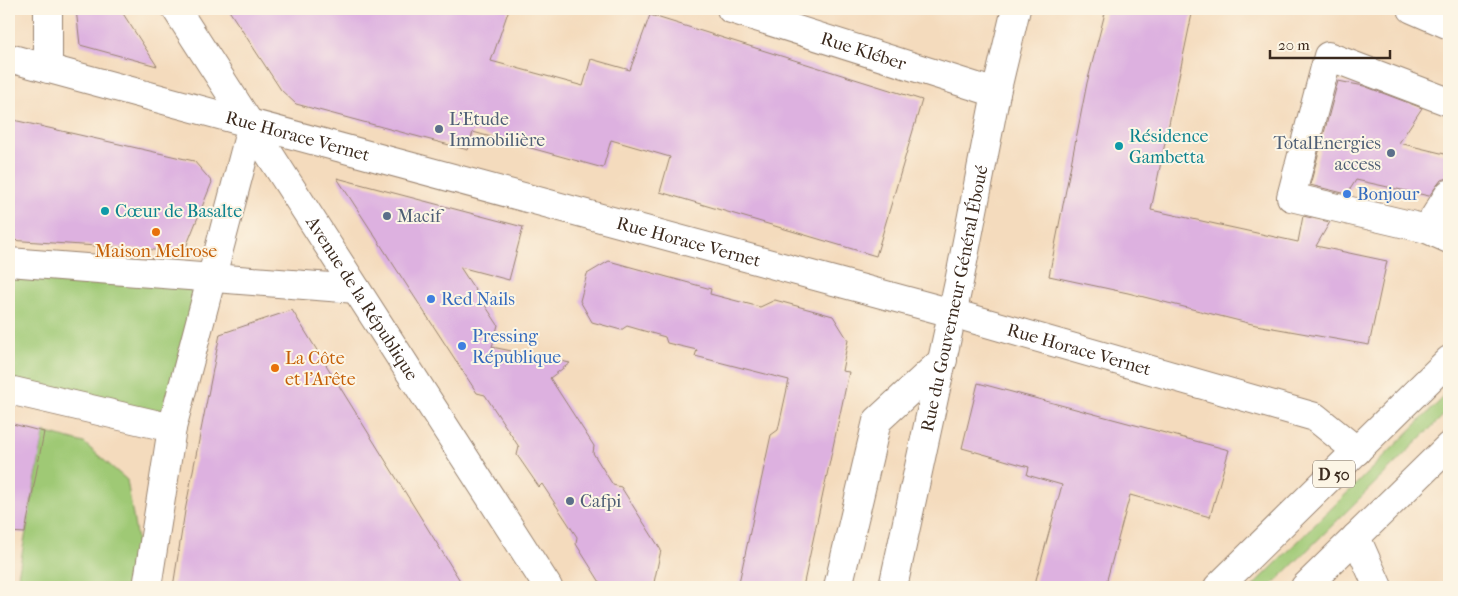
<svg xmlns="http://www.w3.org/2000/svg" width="1458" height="596" font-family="'IM FELL French Canon',serif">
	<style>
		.green { fill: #9fc975; stroke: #6d7a4a }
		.building { fill: #ddb1e0 }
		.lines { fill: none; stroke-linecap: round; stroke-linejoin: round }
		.minor-casing { stroke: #98826e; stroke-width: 30 }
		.major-casing { stroke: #98826e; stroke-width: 30 }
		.minor { stroke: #fff; stroke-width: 28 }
		.major { stroke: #fff; stroke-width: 28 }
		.service-dot { fill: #5c6f8a; stroke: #fcf5e5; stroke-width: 2 }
		.culture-dot { fill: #0f9aa8; stroke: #fcf5e5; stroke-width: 2 }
		.shop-dot { fill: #3f7fe0; stroke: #fcf5e5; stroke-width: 2 }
		.food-dot { fill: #e8710a; stroke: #fcf5e5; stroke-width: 2 }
		.labels { text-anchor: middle; stroke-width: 4; stroke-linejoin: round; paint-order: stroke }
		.shield { fill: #fcf5e5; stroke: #75675a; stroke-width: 1 }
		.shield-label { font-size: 16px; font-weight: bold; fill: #3b2a1e }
		.street-label { font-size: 18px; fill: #3b2a1e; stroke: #fcf5e5 }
		.service-label { font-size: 18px; fill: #4e5e75; stroke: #fcf5e5; text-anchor: start }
		.culture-label { font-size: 18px; fill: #0d838f; stroke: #fcf5e5; text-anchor: start }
		.shop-label { font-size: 18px; fill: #366cbe; stroke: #fcf5e5; text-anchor: start }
		.food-label { font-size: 18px; fill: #c56008; stroke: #fcf5e5 }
	</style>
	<rect width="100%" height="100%" fill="#fcf5e5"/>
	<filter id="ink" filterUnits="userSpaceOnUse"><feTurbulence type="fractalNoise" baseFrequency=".02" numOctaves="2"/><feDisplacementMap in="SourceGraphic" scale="10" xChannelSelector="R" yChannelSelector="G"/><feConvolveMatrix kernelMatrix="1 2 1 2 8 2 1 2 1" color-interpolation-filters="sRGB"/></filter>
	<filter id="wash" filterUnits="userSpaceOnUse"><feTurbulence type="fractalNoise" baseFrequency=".0096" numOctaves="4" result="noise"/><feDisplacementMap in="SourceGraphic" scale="20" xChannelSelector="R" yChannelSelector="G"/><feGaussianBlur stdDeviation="1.12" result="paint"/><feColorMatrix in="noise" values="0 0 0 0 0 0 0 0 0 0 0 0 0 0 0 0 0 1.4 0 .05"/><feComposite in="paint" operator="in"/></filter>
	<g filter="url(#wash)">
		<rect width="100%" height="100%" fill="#f4dbbd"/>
		<path class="green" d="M9,262L211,278L172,428L9,390Z
			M1449,392V410L1270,587H1252Z
			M44,432L84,443L127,480L138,546L127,587H16Z"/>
		<g id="blocks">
			<path class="building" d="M76,9H120L157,66L80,45Z
				M228,9H509L491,61L583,86L591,59L630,70L650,15L922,100L876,256L660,192L670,157L611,140L603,168L473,132L468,150L296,104L281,90Z
				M1106,9H1193L1151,210L1298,242L1303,216L1330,222L1316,246L1387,261L1369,345L1256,325L1128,293L1049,276L1087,83Z
				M1338,81L1364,86L1422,108L1399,143L1449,155V178L1441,180L1429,196L1356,180L1347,194L1310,185Z
				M9,119L194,161L212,182L184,252L9,240Z
				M337,178L523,227L509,280L460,267L498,325L492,347L570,363L550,378L594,446L593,453L613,485L621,487L661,550L653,587H603L576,544L577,537L542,484L539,487L517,455L519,447L485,395L477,393Z
				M609,261L711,289L710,294L760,307L775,300L833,316L848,340L842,371L849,372L803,587H738L771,435L778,430L789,380L695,356L697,350L667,343L665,337L627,326L621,330L592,322L580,301L587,274Z
				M292,310L464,587H173L185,511L220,334Z
				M978,383L1229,450L1210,517L1130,495L1105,587H1034L1062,485L1027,475L1029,467L962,448Z
				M9,423L44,432L25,533L9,532Z"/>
		</g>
	</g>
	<g filter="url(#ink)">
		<use href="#blocks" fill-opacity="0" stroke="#98826e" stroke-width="1"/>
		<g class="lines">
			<g class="minor-casing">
				<g id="minor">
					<path d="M48,9V69"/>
					<path id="s1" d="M176,9L548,587"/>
					<path id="s2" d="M731,9L996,93"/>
					<path d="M1412,9L1449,25"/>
					<path id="s3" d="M9,58L952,313L1315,417L1357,451"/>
					<path d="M1449,194L1427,229L1449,239"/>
					<path d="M1427,229L1291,197L1328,56L1449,102"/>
					<path d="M9,262L356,289"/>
					<path d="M9,390L172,428"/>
					<path d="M1356,537L1378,587"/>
					<path d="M147,587L172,428L252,124"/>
					<path d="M838,587L877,421L943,360"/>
				</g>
			</g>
			<g class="major-casing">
				<g id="major">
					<path id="s4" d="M893,587L959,282L996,93L1016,9"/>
					<path d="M1218,587L1449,360"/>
					<path d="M1305,587L1449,446"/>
				</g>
			</g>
			<use href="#minor" class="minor"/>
			<use href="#major" class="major"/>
		</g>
	</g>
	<g class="service-dot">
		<circle cx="439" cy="129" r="5"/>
		<circle cx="1391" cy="153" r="5"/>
		<circle cx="387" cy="216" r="5"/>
		<circle cx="570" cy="501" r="5"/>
	</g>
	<g class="culture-dot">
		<circle cx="1119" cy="146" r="5"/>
		<circle cx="105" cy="211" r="5"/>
	</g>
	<g class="shop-dot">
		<circle cx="1347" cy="194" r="5"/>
		<circle cx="431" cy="299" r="5"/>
		<circle cx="462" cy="346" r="5"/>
	</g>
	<g class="food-dot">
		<circle cx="156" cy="232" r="5"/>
		<circle cx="275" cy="368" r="5"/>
	</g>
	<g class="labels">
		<rect class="shield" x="1313" y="460.5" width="42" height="27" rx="4"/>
		<g class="shield-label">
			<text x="1334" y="480">D 50</text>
		</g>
		<g class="street-label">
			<text dy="6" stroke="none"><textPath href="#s2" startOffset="139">Rue Kléber</textPath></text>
			<text dy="6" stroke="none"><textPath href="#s3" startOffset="299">Rue Horace Vernet</textPath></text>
			<text dy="6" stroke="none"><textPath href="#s3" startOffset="704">Rue Horace Vernet</textPath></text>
			<text dy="6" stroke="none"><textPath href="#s1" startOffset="344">Avenue de la République</textPath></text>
			<text dy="6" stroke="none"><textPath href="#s4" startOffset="295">Rue du Gouverneur Général Éboué</textPath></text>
			<text dy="6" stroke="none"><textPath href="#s3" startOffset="1109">Rue Horace Vernet</textPath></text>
		</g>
		<g class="service-label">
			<text x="449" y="125">L'Etude<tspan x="449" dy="21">Immobilière</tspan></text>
			<text x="1381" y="149" text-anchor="end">TotalEnergies<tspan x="1381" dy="21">access</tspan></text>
			<text x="397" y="222">Macif</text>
			<text x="580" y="507">Cafpi</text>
		</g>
		<g class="culture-label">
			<text x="1129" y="142">Résidence<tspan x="1129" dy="21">Gambetta</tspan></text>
			<text x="115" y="217">Cœur de Basalte</text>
		</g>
		<g class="shop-label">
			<text x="1357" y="200">Bonjour</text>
			<text x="441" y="305">Red Nails</text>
			<text x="472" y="342">Pressing<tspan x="472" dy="21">République</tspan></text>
		</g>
		<g class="food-label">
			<text x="156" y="257">Maison Melrose</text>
			<text x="285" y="364" text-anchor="start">La Côte<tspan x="285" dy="21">et l'Arête</tspan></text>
		</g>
	</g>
	<rect width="1458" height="596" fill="none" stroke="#fcf5e5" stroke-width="30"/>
	<path d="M1270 50v8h120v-8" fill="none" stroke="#3b2a1e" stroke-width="2.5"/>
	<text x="1278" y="50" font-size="15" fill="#3b2a1e" stroke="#fcf5e5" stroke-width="4" paint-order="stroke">20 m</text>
</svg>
